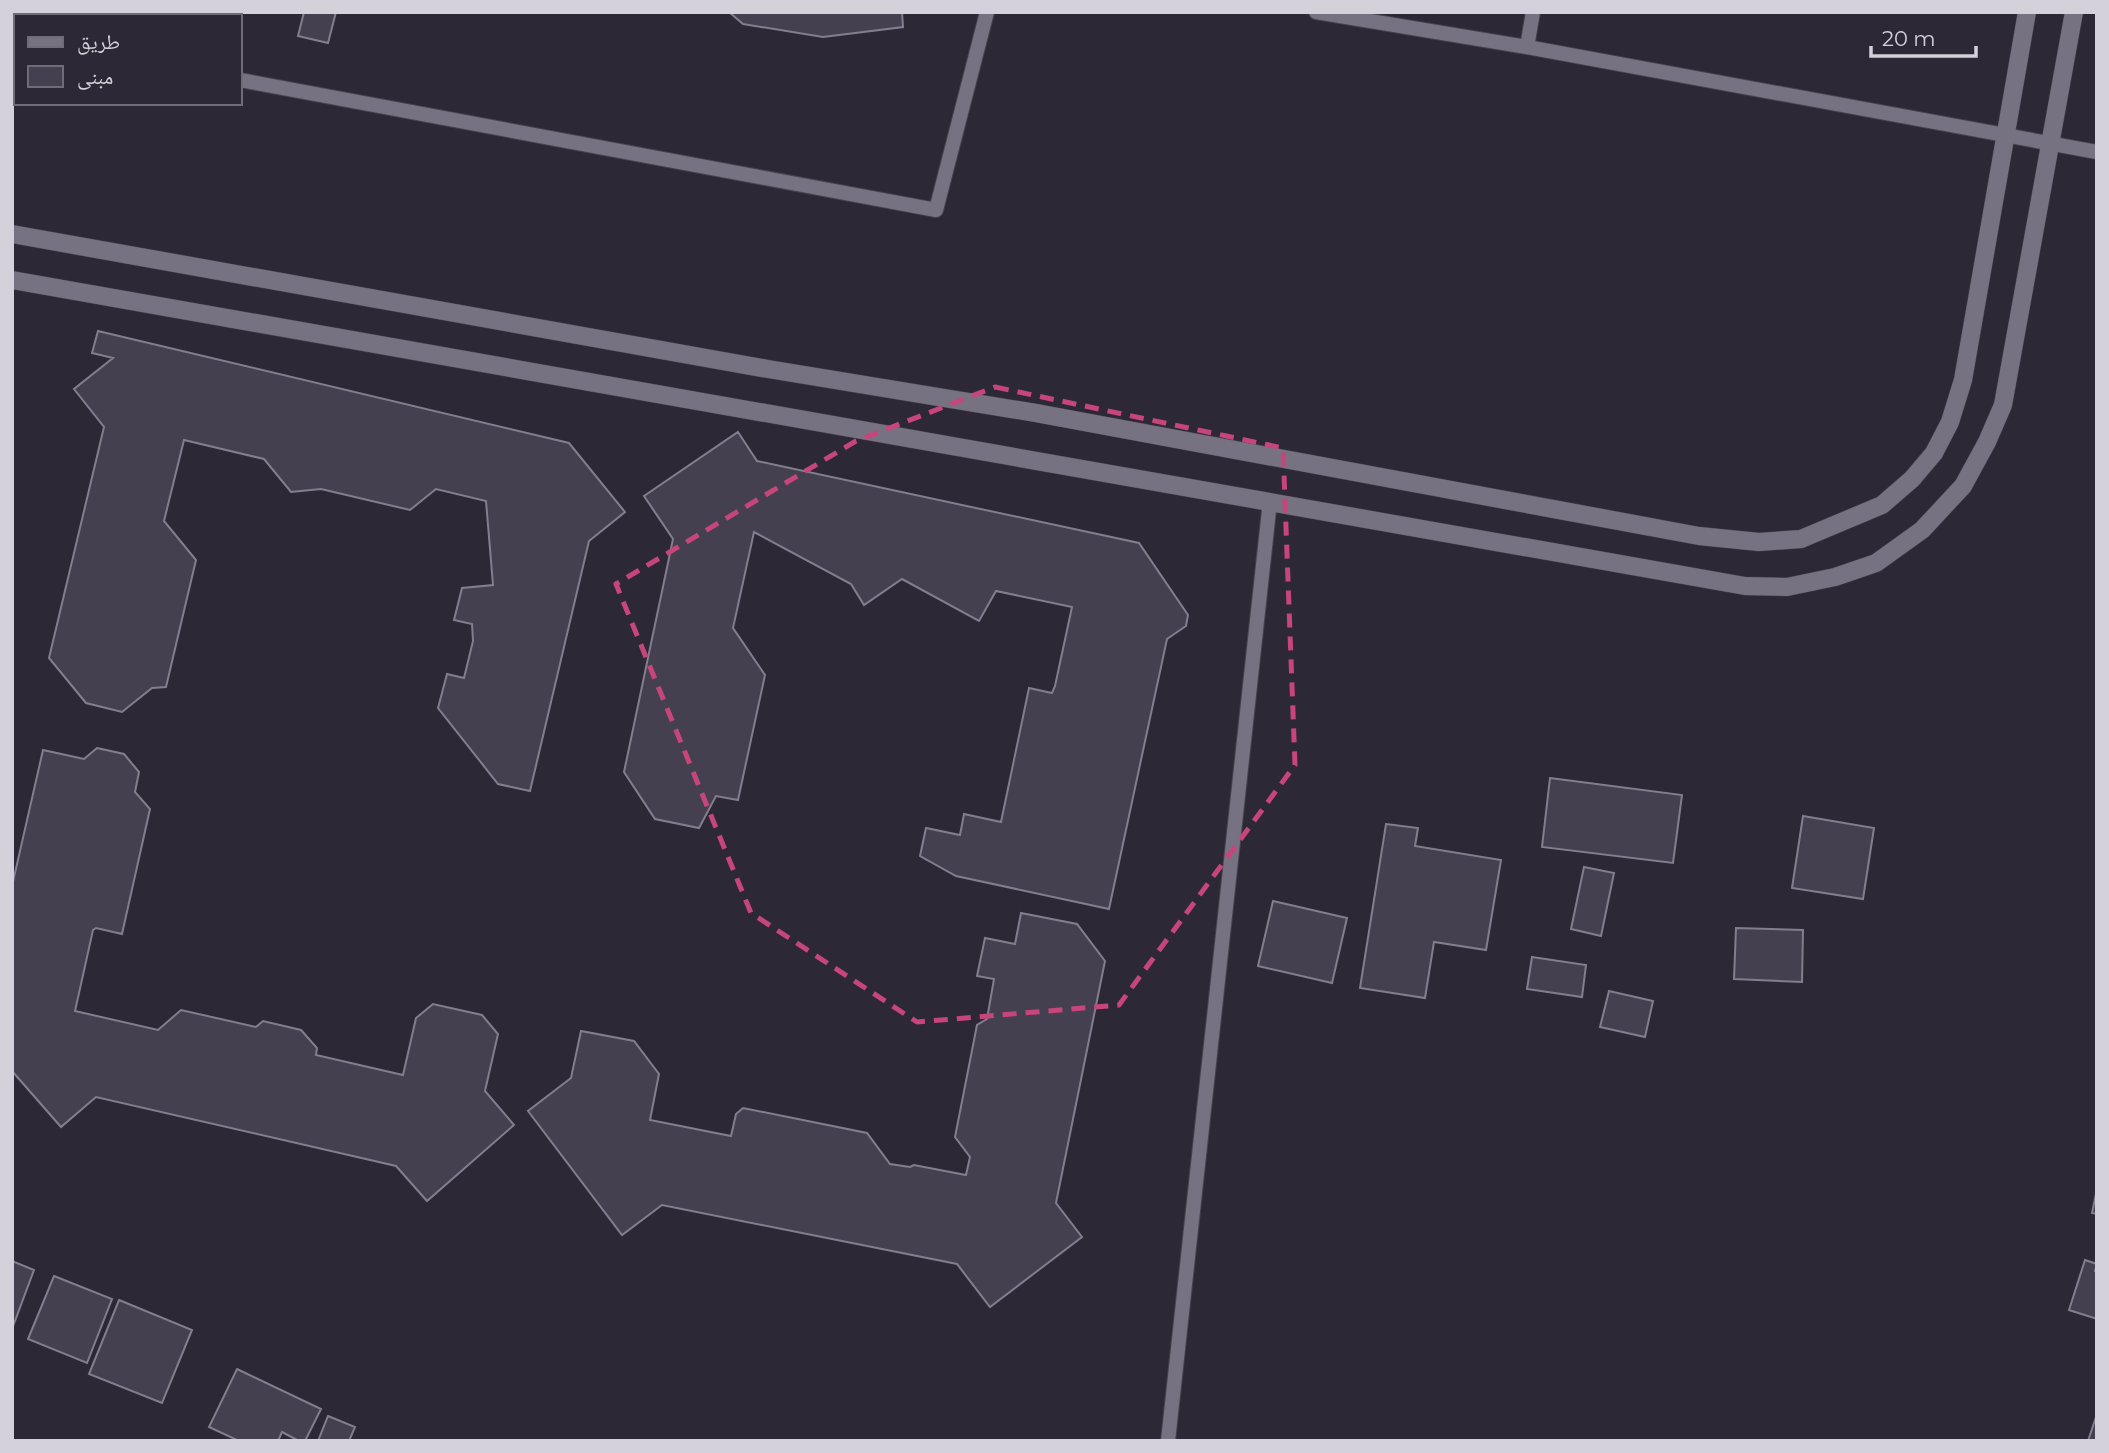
<svg xmlns="http://www.w3.org/2000/svg" width="2109" height="1453" font-family="Montserrat,'Noto Naskh Arabic',sans-serif">
	<style>
		.building { fill: #45404f; stroke: #837e8e; stroke-width: 2 }
		.lines { fill: none; stroke-linecap: round; stroke-linejoin: round }
		.lane-casing { stroke: #47434e; stroke-width: 16 }
		.secondary-casing { stroke: #47434e; stroke-width: 19 }
		.lane { stroke: #777282; stroke-width: 14 }
		.secondary { stroke: #777282; stroke-width: 18 }
		.marked { fill: none; stroke: #c6467b; stroke-width: 5; stroke-dasharray: 14 9; stroke-linejoin: round }
	</style>
	<rect width="100%" height="100%" fill="#2d2835"/>
	<path class="building" d="M304,12H336L328,43L298,36Z
		M729,12H902L903,27L823,37L743,24Z
		M98,331L569,443L625,512L589,541L530,791L498,784L438,708L447,674L464,678L473,641L472,624L454,620L462,588L493,585L486,501L436,489L410,510L321,489L291,492L264,459L184,440L164,521L196,560L166,687L152,688L122,712L86,703L49,658L104,427L74,389L113,358L92,353Z
		M738,432L757,461L1139,543L1188,615L1186,626L1167,639L1109,909L956,876L920,856L926,828L960,835L964,814L1001,822L1029,688L1052,693L1055,686L1072,607L996,591L979,621L902,579L864,605L851,584L754,532L733,628L765,675L738,800L716,796L699,828L655,819L624,772L673,539L644,496Z
		M97,748L124,754L139,772L135,792L150,809L122,934L96,928L93,930L75,1011L158,1030L181,1010L256,1027L263,1021L301,1030L317,1048L316,1055L403,1075L416,1018L433,1004L482,1015L498,1034L485,1091L514,1125L427,1201L396,1166L96,1097L61,1127L12,1071V886L43,750L84,759Z
		M1550,778L1682,795L1673,863L1542,847Z
		M1803,816L1874,828L1863,899L1792,888Z
		M1386,824L1418,828L1415,846L1501,860L1486,950L1434,942L1425,998L1360,988Z
		M1584,867L1614,873L1601,936L1571,929Z
		M1273,901L1347,918L1332,983L1258,966Z
		M1021,913L1077,924L1105,961L1056,1203L1082,1237L990,1307L957,1264L662,1205L622,1235L528,1111L571,1078L581,1031L634,1041L659,1074L650,1120L731,1136L736,1114L743,1108L867,1133L890,1164L910,1167L914,1165L966,1175L970,1157L955,1137L977,1025L987,1019L994,979L977,976L985,938L1015,944Z
		M1736,928L1803,930L1802,982L1734,979Z
		M1532,957L1586,965L1582,997L1527,989Z
		M1609,991L1653,1001L1645,1037L1600,1027Z
		M2097,1189V1214L2092,1213Z
		M2085,1260L2097,1264L2095,1271L2097,1272V1319L2069,1310Z
		M12,1261L34,1270L12,1329Z
		M54,1276L112,1299L87,1363L28,1339Z
		M119,1300L192,1330L162,1403L89,1374Z
		M237,1369L321,1409L305,1441H299L282,1432L278,1441H239L209,1427Z
		M2097,1414V1441H2088Z
		M328,1416L355,1427L349,1441H318Z"/>
	<g class="lines">
		<g class="lane-casing">
			<path id="lane" d="M1316,12L1527,47L1533,12
				M12,38H16
				M1527,47L2097,152
				M240,80L936,210L987,12
				M1168,1441L1270,501"/>
		</g>
		<g class="secondary-casing">
			<path id="secondary" d="M12,234L768,369L1036,413L1699,536L1759,542L1801,539L1882,505L1912,479L1934,453L1950,422L1963,380L2027,12
				M12,280L1745,586L1787,587L1835,577L1876,563L1922,530L1963,486L1987,442L2003,405L2074,12"/>
		</g>
		<use href="#lane" class="lane"/>
		<use href="#secondary" class="secondary"/>
	</g>
	<path class="marked" d="M995,387L1283,448L1295,765L1119,1005L917,1022L751,913L616,584L856,441Z"/>
	<rect width="2109" height="1453" fill="none" stroke="#d4d1da" stroke-width="28"/>
	<rect x="14" y="14" width="228" height="91" fill="#2d2835" stroke="#706c77" stroke-width="2"/>
	<rect x="28" y="37" width="35" height="10" fill="#777282" stroke="#706c77" stroke-width="2"/>
	<text x="77" y="49" font-size="21" fill="#d4d1da">طريق</text>
	<rect x="28" y="66" width="35" height="21" fill="#45404f" stroke="#706c77" stroke-width="2"/>
	<text x="77" y="84" font-size="21" fill="#d4d1da">مبنى</text>
	<path d="M1871 46v10h105v-10" fill="none" stroke="#d4d1da" stroke-width="3.5"/>
	<text x="1882" y="46" font-size="21" fill="#d4d1da" stroke="#2d2835" stroke-width="5" paint-order="stroke">20 m</text>
</svg>
